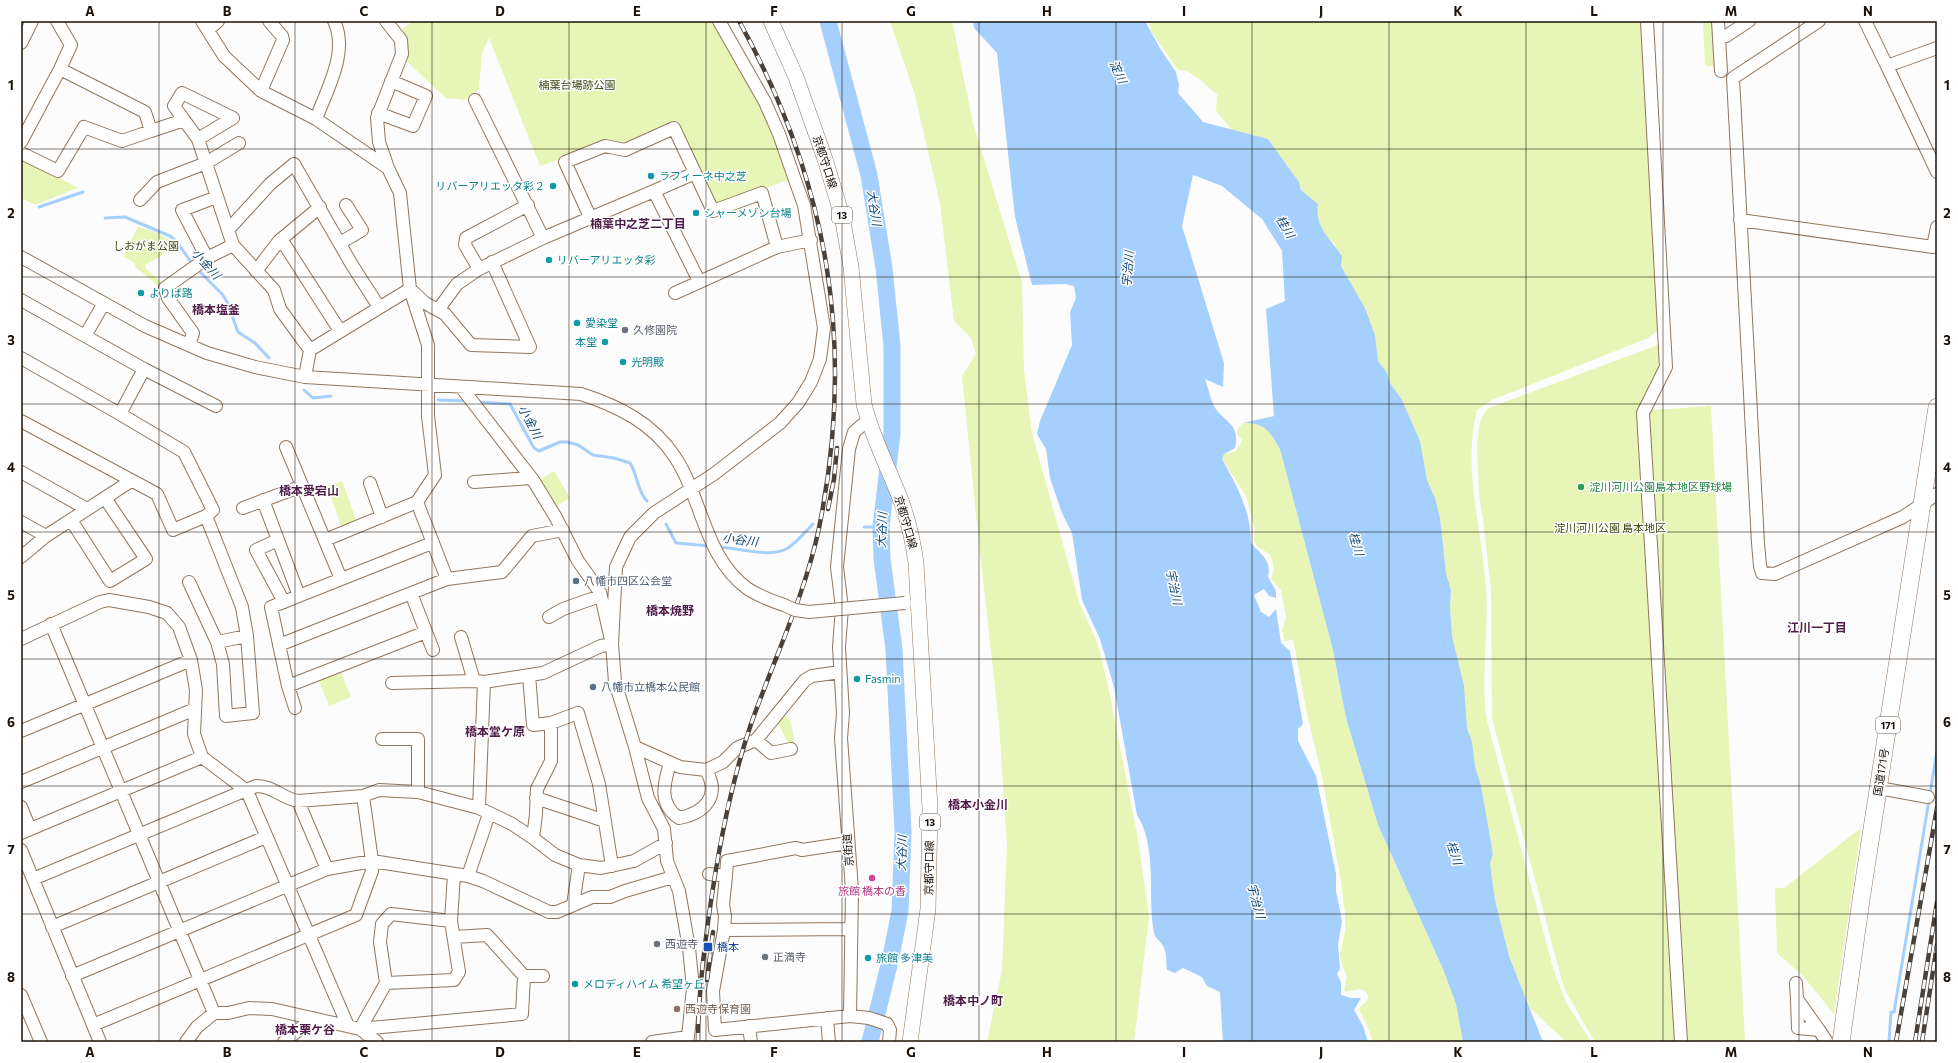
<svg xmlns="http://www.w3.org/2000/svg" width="1958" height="1063" font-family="Commissioner,'Noto Sans JP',sans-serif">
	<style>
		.green { fill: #e7f5b6 }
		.water { fill: #a5cffd }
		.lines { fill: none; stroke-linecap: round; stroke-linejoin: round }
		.stream { stroke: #a5cffd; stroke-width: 3 }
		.river { stroke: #a5cffd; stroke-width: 17 }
		.minor-casing { stroke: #91765e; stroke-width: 14 }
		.major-casing { stroke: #91765e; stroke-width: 16 }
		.highway-casing { stroke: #91765e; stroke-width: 18 }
		.minor { stroke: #fff; stroke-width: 12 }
		.major { stroke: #fff; stroke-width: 15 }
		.highway { stroke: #fff; stroke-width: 17 }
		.rail-casing { stroke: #49413a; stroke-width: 4.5 }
		.rail { stroke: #fff; stroke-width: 3; stroke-dasharray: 9; stroke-linecap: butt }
		.minor-bridge-casing { stroke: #91765e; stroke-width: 14; stroke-linecap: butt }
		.minor-bridge { stroke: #fff; stroke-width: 12 }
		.grid { fill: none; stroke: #1a1007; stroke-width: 1; stroke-opacity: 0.55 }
		.culture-dot { fill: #0f9aa8; stroke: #fff; stroke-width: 1.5 }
		.worship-dot { fill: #6b7280; stroke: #fff; stroke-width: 1.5 }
		.leisure-dot { fill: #2e9e5b; stroke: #fff; stroke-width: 1.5 }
		.service-dot { fill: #5c6f8a; stroke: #fff; stroke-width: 1.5 }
		.hotel-dot { fill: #d1479c; stroke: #fff; stroke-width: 1.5 }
		.transit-dot { fill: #1a4fb4; stroke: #fff; stroke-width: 1.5 }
		.education-dot { fill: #8d6e63; stroke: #fff; stroke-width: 1.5 }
		.labels { text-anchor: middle; stroke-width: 3; stroke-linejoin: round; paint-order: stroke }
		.shield { fill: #fff; stroke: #5f5851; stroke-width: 1 }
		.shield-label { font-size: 10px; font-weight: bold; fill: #1a1007 }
		.park-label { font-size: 11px; fill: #414b14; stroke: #fff }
		.street-label { font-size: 11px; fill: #1a1007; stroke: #fff }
		.culture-label { font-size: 11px; fill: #0d838f; stroke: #fff; text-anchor: start }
		.worship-label { font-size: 11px; fill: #5b616d; stroke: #fff; text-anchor: start }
		.leisure-label { font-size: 11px; fill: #27864d; stroke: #fff; text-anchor: start }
		.service-label { font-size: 11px; fill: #4e5e75; stroke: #fff; text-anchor: start }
		.hotel-label { font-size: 11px; fill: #b23c85; stroke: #fff }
		.transit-label { font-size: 11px; fill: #164399; stroke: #fff; text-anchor: start }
		.education-label { font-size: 11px; fill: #785e54; stroke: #fff; text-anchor: start }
		.water-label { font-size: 12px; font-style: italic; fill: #0e477a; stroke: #fff }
		.neighbourhood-label { font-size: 12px; font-weight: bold; fill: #4f1c4a; stroke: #fff }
		.neatline { fill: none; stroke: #1a1007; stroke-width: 1.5 }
		.grid-label { font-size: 13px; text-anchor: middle; font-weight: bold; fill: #1a1007 }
	</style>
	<rect width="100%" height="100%" fill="#fcfcfc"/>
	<path class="green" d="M413,21H713L767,118L790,179L720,205L713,201L678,121L622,146L604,143L540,166L489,38L482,53L479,89L465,100L446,98L405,60L403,28Z
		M890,21H952L973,123L1022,283L1024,370L1032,433L1079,602L1097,642L1107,681L1138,839L1149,917L1134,1042H987L1002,970L1007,845L999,724L978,534L962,376L976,354L971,338L954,321L940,204L915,95Z
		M1148,21H1641L1658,330L1648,338L1492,400L1477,410C1462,468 1482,530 1486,588C1489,632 1480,678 1487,721L1553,968L1566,1002L1591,1042H1566L1530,1008L1509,956L1495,900L1490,863L1493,854C1488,825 1483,796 1476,768C1472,754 1472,742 1467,728L1452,636L1450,607L1451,590L1446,573L1440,518L1435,498L1427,480L1420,441L1402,400L1390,383L1387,373L1378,361L1375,335L1365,308L1341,266L1335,244L1326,236L1322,229L1316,214L1318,204L1301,190L1299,182L1268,139L1232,130L1216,111L1217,94C1206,86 1192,69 1178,70L1151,31Z
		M1703,22H1717L1719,66H1705Z
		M21,158L78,188L35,205L21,198Z
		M138,227L158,233L174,243L160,257L145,265L146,269L161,282L158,286L134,266L136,264L123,256Z
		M1658,345L1661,347L1662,366L1643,399L1638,411L1711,406L1745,1042H1595L1566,992L1562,981L1492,718L1491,590L1483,519L1479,495L1477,446L1479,427L1483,415L1487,409L1502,403Z
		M1243,423C1265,422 1270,432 1280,449L1333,650L1346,718L1361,768L1378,825L1443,969L1456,1004L1463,1042H1373L1365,1020L1358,1009L1367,1001L1368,995L1365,991L1359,989L1345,992L1344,989L1347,978L1340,958L1345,930V913L1341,881L1322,776L1307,714L1293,639L1285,642L1282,630L1286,617L1281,590L1271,579L1274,569L1272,560L1269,554L1257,546L1254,541L1255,529L1246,496L1222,459L1224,454C1235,453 1238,450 1242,440L1237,434L1238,428Z
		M554,471L570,498L554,507L538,481Z
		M342,481L357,522L342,528L327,486Z
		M340,670L351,697L329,706L318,678Z
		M785,715L791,722L795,744L789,745L778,723Z
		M1861,828L1834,1014L1803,976L1777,953L1775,888H1784Z"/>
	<path class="water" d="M973,21H1145L1161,50L1176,72L1179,85L1178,93L1203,122L1268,139L1299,182L1301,190L1318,204C1314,227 1331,239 1342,256L1341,266L1365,308L1375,335L1378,361L1387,373L1390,383L1402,400L1420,441L1427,480L1435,498L1440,518L1446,573L1451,590L1450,607L1452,636L1464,686L1467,728L1472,742L1475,766L1481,786L1493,854L1490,863L1495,900L1509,956L1543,1042H1463L1456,1004L1443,969L1378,825L1361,768L1346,718L1333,650L1280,449C1270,432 1265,422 1243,423L1274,416L1266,309L1285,301L1282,251L1262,219L1222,186L1193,175L1182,226L1224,363L1223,387L1205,379C1208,387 1210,398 1214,406C1223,422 1241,423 1235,448L1224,454L1222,459C1237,486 1251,511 1251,543C1261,554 1272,561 1268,577L1276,591V598L1269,596L1264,589L1254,595L1261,612L1269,617L1276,609L1281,643L1290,651L1303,724L1298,729V741L1316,776L1336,874V891L1342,921L1338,945L1340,969L1337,974L1341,982V995L1351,998H1361L1354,1010L1363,1026L1368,1042H1223L1220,992L1207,986L1202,977L1183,968L1175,973L1167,970C1166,963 1167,954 1164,948C1162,942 1155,939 1154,933C1147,895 1158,848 1137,815L1114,687L1100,639L1082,600L1072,533L1062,513L1050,478L1046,449L1037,434L1040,421L1072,345L1070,312L1076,298L1074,286L1065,284L1032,285L1015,217L997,53L974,28Z"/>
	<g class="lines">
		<path class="stream" d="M39,207L83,192
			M105,218L125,217L170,236L177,242L193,265
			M197,269L222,294L227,302L238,332L255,343L269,358
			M304,390L313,398L331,396
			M438,400L468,401
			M478,402L510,404L534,448L539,451L560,442H567L578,445L593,455L614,458L630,463C638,476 637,491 647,501
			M666,524L676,543L710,546
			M864,527H881
			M717,547C738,547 770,559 788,548C797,542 805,532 813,524
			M1930,794L1937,750
			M1889,1042L1891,1012H1894L1929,800"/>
		<path class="river" d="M828,21L869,175L884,268L892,346V433L881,527L882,559L894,649L903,832L900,911L890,961L870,1042"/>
		<g class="minor-casing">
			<path id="minor" d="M202,21L224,56L261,91L316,119L388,168L400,193L410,289L428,345V416L435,475L417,502L325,540
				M386,21L401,40L402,54L377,118L379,142L388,168
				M1647,21L1666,367L1643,413L1681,1042
				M1718,21L1721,71
				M1819,21L1733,78L1758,543L1760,566L1762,573L1775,574L1903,517L1937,494
				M1865,21L1887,66L1937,48
				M208,30L218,21
				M1720,37L1726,36L1749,21
				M21,43L32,21
				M1887,66L1937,172
				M60,69L145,112L151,131L184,120L198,139L233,245L274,290L280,309L310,350L410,289L425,303L445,314L471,345L530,347L492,262
				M261,91L283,40L282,36L269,21
				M475,100L543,238
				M378,113L413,126L426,96L391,81
				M316,119C327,89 349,52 334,21
				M184,120L174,106L182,93L233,118L198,139
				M21,142L60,69L71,45L57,21
				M21,153L58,171L84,127L122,141L151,131
				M654,191L695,173
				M140,200L157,182L206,163L239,143
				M591,219L565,162L605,146L625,150L674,128L713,211L762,193L777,247
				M1740,220L1933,247L1937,227
				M228,230L270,184L294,164L352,265L379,307
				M281,239L340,331
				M340,243L362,230L346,205
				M21,257L145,326L207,353L255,367L305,377L581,394C618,406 653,423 675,457C703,500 704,557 748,589C759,596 772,601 784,605
				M207,258L182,210L217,197
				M479,269L465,245L466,238L528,205
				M256,271L279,241L320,207
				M675,293L777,247L811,240
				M21,300L144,369L120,414L184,452L213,510L206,516L173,530L157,494L21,421
				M438,310L457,284L479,269L543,238L654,191L699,281
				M85,336L104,303
				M189,345L193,333L168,298L165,288L207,258L233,245
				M21,358L120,414
				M144,369L216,406
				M305,377L310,350
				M461,387L533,480L555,516L578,561L600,592L612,644L601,646L543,673L484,682L479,808
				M286,447L341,579
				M21,472L87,509
				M474,482L531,478
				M370,483L382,517
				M263,500L299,596
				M417,502L447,579
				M243,508L302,486
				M71,520L110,581L146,559L105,498
				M21,522L46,536
				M278,540L256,550L284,602
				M21,557L46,536L131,481
				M189,582L217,642L223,664L226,716L253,713L247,636L242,607L206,516
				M411,593L433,650
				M549,617L563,609L600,596
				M51,624L214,1013
				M461,637L474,681
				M21,639L100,602L109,600L149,607L167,613L179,627L191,660L196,690L194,734L202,757L247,791L348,1026
				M217,642L247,636
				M279,645L447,579L502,572L532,536L563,530
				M529,675L533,725L551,723
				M392,683L474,681L484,682
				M288,686L426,632
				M295,708L288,686L271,607L432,543
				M21,731L191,660
				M382,739H418V792
				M756,740L771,753L791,749
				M635,747L648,798L664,829L667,861L679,891L689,948L693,988L688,1037L652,1042
				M670,763C664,783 658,804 679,818C705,813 721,796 706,770L680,767L635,747L615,682L612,644L616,567L630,537L654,513L714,474L780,423L798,403L811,382L820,359L824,328L804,205L795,180L779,134L765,102L719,21
				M706,770L723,762L737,748L756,740L805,680L812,676L840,672
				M21,782L195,709
				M1879,788L1928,797
				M536,798L605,821
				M298,801L327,869
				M21,807L30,829
				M21,833L202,757
				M533,838L536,814L537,789L551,761V723L578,713L599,784L612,866
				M21,850L100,1042
				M709,874L726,876L723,905L725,916L724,930L850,929
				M468,876L483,881L549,912H557L592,897H610L625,891L673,877
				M726,876L727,861L796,848L802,850L848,843
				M33,879L256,786C274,786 281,798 298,801L363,796L379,790L418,792L479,808L512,824L533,838L555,855L579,865L601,868L634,861L666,843
				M573,905L579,865
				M52,927L266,837
				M724,930L713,991L715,1030L850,1016L869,1018L887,1024L890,1030L889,1042
				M72,976L327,869L372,861L468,876L489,814
				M524,976H543
				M386,983L380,942L382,924L391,914L451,921
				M1796,983L1797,999
				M21,995L41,1042
				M1797,999L1819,1030L1798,1028Z
				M850,1016L852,890L841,738L843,713L839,647L842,608L837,567L849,449L854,432L868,420
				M827,1018L829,1042
				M93,1025L356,915L372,871V861L363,796
				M749,1026L751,1042
				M360,1029L386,983L454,980L459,972L451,921L454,875
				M360,1029L377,1042
				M1819,1030L1827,1042
				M186,1042L197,1027L214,1013H228L249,1008L272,1009L360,1029L522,1014L524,976L487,935L454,937
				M284,1042L313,1018"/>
		</g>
		<g class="major-casing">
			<path id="major" d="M771,21L796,77L825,159L842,216L851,267L864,404C872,437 888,467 900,498C908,519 913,541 916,563L930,808L928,909L910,1042"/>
		</g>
		<g class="highway-casing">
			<path id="highway" d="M1841,1042L1861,900L1937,407"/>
		</g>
		<use href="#minor" class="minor"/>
		<use href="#major" class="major"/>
		<use href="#highway" class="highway"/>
		<g class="rail-casing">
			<path id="rail" d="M828,509L834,479L837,448
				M707,980L713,932
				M698,1042C698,999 703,957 709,915C718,850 730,786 751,724C774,659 805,595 819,528C856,346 829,183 739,21
				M1896,1042L1937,808
				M1915,1042L1937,902
				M1922,1042L1937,945"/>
		</g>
		<use href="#rail" class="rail"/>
		<g class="minor-bridge-casing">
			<path id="minor-bridge" d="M784,605L795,610L809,612L905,603"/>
		</g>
		<use href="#minor-bridge" class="minor-bridge"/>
	</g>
	<path class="grid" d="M159,21V1042M295,21V1042M432,21V1042M569,21V1042M706,21V1042M842,21V1042M979,21V1042M1116,21V1042M1252,21V1042M1389,21V1042M1526,21V1042M1663,21V1042M1799,21V1042M21,149H1937M21,277H1937M21,404H1937M21,532H1937M21,659H1937M21,786H1937M21,914H1937"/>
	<g class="culture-dot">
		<circle cx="651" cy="176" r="4"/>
		<circle cx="553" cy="186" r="4"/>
		<circle cx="696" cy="213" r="4"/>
		<circle cx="549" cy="260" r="4"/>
		<circle cx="141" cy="293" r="4"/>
		<circle cx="577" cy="323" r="4"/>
		<circle cx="605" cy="342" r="4"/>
		<circle cx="623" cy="362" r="4"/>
		<circle cx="857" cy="679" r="4"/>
		<circle cx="868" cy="958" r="4"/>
		<circle cx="575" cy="984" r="4"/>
	</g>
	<g class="worship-dot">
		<circle cx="625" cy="330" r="4"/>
		<circle cx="657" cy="944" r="4"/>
		<circle cx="765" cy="957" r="4"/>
	</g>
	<circle class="leisure-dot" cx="1581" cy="487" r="4"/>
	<g class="service-dot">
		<circle cx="576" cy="581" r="4"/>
		<circle cx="593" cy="687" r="4"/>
	</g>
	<circle class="hotel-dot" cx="872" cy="878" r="4"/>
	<rect class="transit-dot" x="703" y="942" width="10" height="10" rx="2"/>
	<circle class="education-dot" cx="677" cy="1009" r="4"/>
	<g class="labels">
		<g class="shield">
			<rect x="832" y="207" width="20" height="16" rx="3"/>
			<rect x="1876" y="717" width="24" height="16" rx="3"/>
			<rect x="920" y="814" width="20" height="16" rx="3"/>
		</g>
		<g class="shield-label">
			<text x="842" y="219">13</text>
			<text x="1888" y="729">171</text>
			<text x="930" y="826">13</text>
		</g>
		<g class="park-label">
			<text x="577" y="89">楠葉台場跡公園</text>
			<text x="146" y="250">しおがま公園</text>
			<text x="1610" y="532">淀川河川公園 島本地区</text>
		</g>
		<g class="street-label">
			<text transform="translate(825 162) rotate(72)" y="4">京都守口線</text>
			<text transform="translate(906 522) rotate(74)" y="4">京都守口線</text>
			<text transform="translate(1881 772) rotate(-81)" y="4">国道171号</text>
			<text transform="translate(848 850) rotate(-94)" y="4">京街道</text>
			<text transform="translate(929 868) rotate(-89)" y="4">京都守口線</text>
		</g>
		<g class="culture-label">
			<text x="659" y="180">ラフィーネ中之芝</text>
			<text x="545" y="190" text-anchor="end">リバーアリエッタ彩２</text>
			<text x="704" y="217">シャーメゾン台場</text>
			<text x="557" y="264">リバーアリエッタ彩</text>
			<text x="149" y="297">よりば路</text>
			<text x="585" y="327">愛染堂</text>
			<text x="597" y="346" text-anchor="end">本堂</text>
			<text x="631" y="366">光明殿</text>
			<text x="865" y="683">Fasmin</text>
			<text x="876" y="962">旅館 多津美</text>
			<text x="583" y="988">メロディハイム 希望ヶ丘</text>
		</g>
		<g class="worship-label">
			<text x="633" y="334">久修園院</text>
			<text x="665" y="948">西遊寺</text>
			<text x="773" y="961">正満寺</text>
		</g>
		<g class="leisure-label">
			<text x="1589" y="491">淀川河川公園島本地区野球場</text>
		</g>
		<g class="service-label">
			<text x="584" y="585">八幡市四区公会堂</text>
			<text x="601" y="691">八幡市立橋本公民館</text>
		</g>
		<g class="hotel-label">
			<text x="872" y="895">旅館 橋本の香</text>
		</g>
		<g class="transit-label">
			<text x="717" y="951">橋本</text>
		</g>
		<g class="education-label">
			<text x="685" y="1013">西遊寺保育園</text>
		</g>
		<g class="water-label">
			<text transform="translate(1118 72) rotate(65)" y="4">淀川</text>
			<text transform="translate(874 208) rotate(81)" y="4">大谷川</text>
			<text transform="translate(1285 227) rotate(59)" y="4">桂川</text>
			<text transform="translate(206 264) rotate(48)" y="4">小金川</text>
			<text transform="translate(1128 269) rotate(-85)" y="4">宇治川</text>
			<text transform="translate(530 422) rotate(62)" y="4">小金川</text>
			<text transform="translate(882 530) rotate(-88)" y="4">大谷川</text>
			<text transform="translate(740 540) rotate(7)" y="4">小谷川</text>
			<text transform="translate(1356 544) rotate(74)" y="4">桂川</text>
			<text transform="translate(1174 587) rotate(78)" y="4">宇治川</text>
			<text transform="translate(902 853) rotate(-88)" y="4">大谷川</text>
			<text transform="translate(1454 853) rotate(72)" y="4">桂川</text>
			<text transform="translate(1256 901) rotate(75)" y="4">宇治川</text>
		</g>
		<g class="neighbourhood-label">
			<text x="638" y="228">楠葉中之芝二丁目</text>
			<text x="216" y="314">橋本塩釜</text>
			<text x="309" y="495">橋本愛宕山</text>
			<text x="670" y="615">橋本焼野</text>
			<text x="1817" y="632">江川一丁目</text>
			<text x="495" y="736">橋本堂ケ原</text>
			<text x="978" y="809">橋本小金川</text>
			<text x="973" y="1005">橋本中ノ町</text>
			<text x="305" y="1034">橋本栗ケ谷</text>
		</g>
	</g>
	<rect width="1958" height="1063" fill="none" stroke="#ffffff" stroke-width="44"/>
	<rect x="22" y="22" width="1914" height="1019" class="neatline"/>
	<g class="grid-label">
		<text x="90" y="16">A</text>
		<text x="227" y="16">B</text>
		<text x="364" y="16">C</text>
		<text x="500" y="16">D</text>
		<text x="637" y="16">E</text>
		<text x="774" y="16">F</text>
		<text x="911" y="16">G</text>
		<text x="1047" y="16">H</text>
		<text x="1184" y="16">I</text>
		<text x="1321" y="16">J</text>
		<text x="1458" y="16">K</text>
		<text x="1594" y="16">L</text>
		<text x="1731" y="16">M</text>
		<text x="1868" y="16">N</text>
		<text x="11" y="90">1</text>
		<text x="1947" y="90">1</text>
		<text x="11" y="218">2</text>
		<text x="1947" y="218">2</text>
		<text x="11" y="345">3</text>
		<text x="1947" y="345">3</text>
		<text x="11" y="472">4</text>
		<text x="1947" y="472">4</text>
		<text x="11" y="600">5</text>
		<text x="1947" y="600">5</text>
		<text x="11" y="727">6</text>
		<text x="1947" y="727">6</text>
		<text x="11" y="854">7</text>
		<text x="1947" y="854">7</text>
		<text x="11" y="982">8</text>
		<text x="1947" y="982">8</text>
		<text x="90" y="1057">A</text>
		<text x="227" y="1057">B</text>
		<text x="364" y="1057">C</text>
		<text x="500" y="1057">D</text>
		<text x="637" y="1057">E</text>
		<text x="774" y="1057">F</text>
		<text x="911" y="1057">G</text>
		<text x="1047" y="1057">H</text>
		<text x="1184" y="1057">I</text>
		<text x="1321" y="1057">J</text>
		<text x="1458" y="1057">K</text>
		<text x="1594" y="1057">L</text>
		<text x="1731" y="1057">M</text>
		<text x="1868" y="1057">N</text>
	</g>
</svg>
